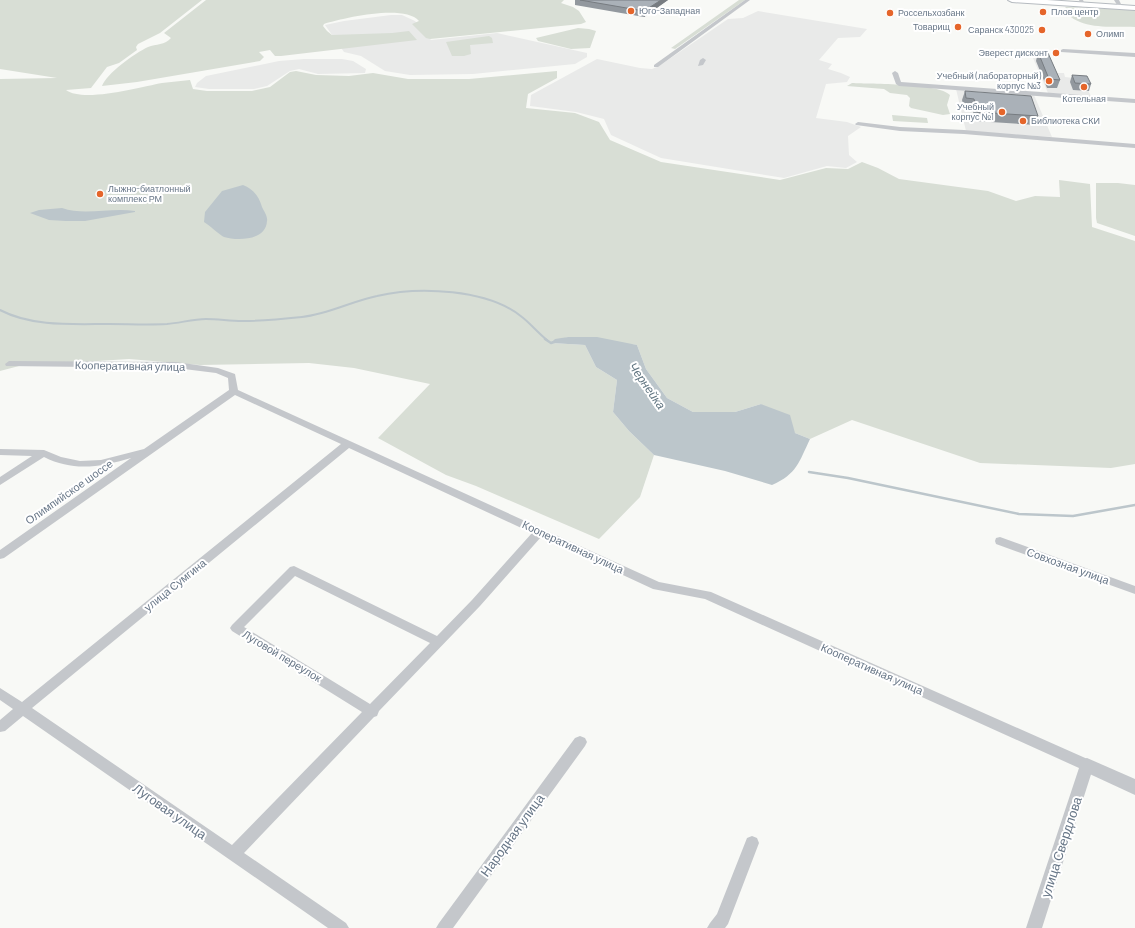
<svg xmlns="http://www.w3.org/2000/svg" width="1135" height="928" font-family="Barlow,sans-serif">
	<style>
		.built { fill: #e9eae9 }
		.green { fill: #d8ded5 }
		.water { fill: #bcc6cb }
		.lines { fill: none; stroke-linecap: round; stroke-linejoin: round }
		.stream-far1 { stroke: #bcc6cb; stroke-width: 2 }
		.stream { stroke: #bcc6cb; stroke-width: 2.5 }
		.secondary-casing { stroke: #b6bbc0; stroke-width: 2 }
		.minor { fill: #c4c7cb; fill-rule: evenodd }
		.tertiary { fill: #c4c7cb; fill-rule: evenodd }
		.secondary { fill: #fff; fill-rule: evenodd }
		.wall { fill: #92989e }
		.shaded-wall { fill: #777c81 }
		.building { fill: #aab1b8; stroke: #777c81 }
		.poi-dot { fill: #e5652a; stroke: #fff; stroke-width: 1.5 }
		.labels { text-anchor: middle; stroke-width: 4; stroke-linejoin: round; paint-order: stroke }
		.far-poi-label { font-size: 9px; fill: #677687; stroke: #fff; text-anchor: start }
		.street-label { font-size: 11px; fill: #677687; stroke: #fff }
		.water-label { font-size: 12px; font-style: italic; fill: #637783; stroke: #fff }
		.near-street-label { font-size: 13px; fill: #677687; stroke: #fff }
	</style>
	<rect width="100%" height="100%" fill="#f8f9f6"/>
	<path class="built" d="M758,11L867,29L860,37L838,38L819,60L832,64L828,69L841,73L850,77L847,82L826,84L816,118L847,122L861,127L848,136L849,155L857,162L846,168L827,166L784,178L661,158L611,135L604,119L576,112L530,106L531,95L597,59L640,68L652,69L659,66L728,19L743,18Z
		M391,15H402L415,21L431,40L497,33L587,53V57L575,64L473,74L410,75L385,71L361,56L344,52L325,25L344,21Z
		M1033,58L1047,59L1054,73H1064L1065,77L1082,79L1091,96L1048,93Z
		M304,59H342L353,61L366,69L365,73L318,74L299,69L290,71L267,86L254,89H209L195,87L197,83L206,76L279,61Z
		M956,89L1034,95L1052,137L966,131Z"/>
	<path class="green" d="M0,0H202L160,33L138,44L136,47L137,50L119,63L107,67L91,88L66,90C83,103 141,87 162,83C171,82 181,81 190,80L193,89L207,91H252L270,87L290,72L296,71L316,75L349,76L373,73L408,79H469L557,71V78L528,94L526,108L575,113L599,122L610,140L661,162L780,180L826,168L848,169L862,162L878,168L899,179L988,191L1016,201L1035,196L1060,197L1059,180L1090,184L1092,227L1135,241V464L1111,468L980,463L852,420L810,439L795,433L761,404L735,412H693L667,398L646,369L637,345L568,337L551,343L585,345L596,367L617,380L613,412L629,431L654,455L640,497L599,539L476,486L446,475L378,438L430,384L354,368L309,363L200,365L129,359L19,366L0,371V79L57,78L0,69Z
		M206,0H564L561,3L573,7L579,11L586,22L581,24L430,39L426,38L412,24L419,21C404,4 344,18 324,24L323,26L327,31L332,35L392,33L409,31L417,40L281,56H275L270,50L259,52L264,57L260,61L137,82L102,86C106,74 135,53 148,47C156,44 165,45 171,38L164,33Z
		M739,0H745L675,49L671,48Z
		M1066,7L1135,10V27C1113,26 1077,31 1064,9Z
		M578,28L589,29L596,31L590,48L571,49L538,41L536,38Z
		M489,36L492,38L493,43L470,45L471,54L464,56H452L446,42Z
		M852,83C870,84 939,83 950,95L947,105L950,114L943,115L911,108L909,106L910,98L907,95L890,93L884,89L847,86Z
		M892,115L927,118L928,123L893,121Z
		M1096,183H1118L1135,185V236L1097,223L1096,218Z"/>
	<path class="water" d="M243,185C253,189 259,196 262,207C264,211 268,217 267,221C266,241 237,241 224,237C220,235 209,225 204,222L205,212L222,191Z
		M62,208C85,216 111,207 135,211V212L85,221H66L49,220L30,213L39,210Z
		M568,337H597L637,345L646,369L667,398L693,412H735L761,404L790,415L795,433L810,439C799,462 797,474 772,485L725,471L654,455L629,431L613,412L617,380L596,367L585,345L551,343L555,339Z"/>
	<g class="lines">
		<path class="stream-far1" d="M0,310C32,327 74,324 109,324C128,324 148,325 167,324C180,323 193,319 206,319C218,319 230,321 242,321C261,321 283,319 302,317C329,314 352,301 377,296C419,286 488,289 522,317C531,324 538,333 547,340"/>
		<path class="stream" d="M545,339L551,343L554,342
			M809,472L848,478L1019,514L1073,516L1135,505"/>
		<g class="secondary-casing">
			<path id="secondary" d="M1008,0H1047L1135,6V10L1012,2Z"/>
		</g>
		<path class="minor" d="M745,0H750L658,67H654V65Z
			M1079,0H1083L1086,7H1082Z
			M1114,0H1119L1123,8H1119Z
			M1063,49L1135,53V57L1061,52V50Z
			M703,58L706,60L703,65L698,66L700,60Z
			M895,71L898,73L901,82L1135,99V103L899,86L896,84L892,73Z
			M858,122L900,127L964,130L1135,144V148L964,134L900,131L856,125L855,124Z
			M9,361L176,362L218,368L235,374L238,390L659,582L711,592L1092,761L1094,765L1042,928H1026L1079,768L705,599L653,589L541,537L480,606L379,711L377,716L374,717L244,853L346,923L349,928H328L23,716L5,731L0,732V720L13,709L0,700V688L22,702L341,444L235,395L4,558L0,559V550L131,458C100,467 74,472 44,457L0,485V477L32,456L0,455V449L44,450L61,457L80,461L101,460L144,449L229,390L228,378L216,373L176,368L6,366L5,364ZM349,448L532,533L472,600L437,636L294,566L290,567L232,625L230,628L232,631L362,712L232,845L32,708ZM295,576L430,643L370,704L244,627Z
			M1000,537L1135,586V594L996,544L995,541L996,538Z
			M580,736L585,738L587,742L585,746L453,928H436L439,923L575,738Z
			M752,836L757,838L759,843L728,924L725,928H707L710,923L717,914L747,838Z"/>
		<path class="tertiary" d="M1087,758L1135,779V795L1081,770L1078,765L1081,760Z"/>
		<use href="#secondary" class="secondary"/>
	</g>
	<path class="wall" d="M575,0H668L644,17L575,5Z
		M1038,52L1060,80L1057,88H1047L1036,61Z
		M1072,75L1091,84L1089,91L1073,90L1070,82Z
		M965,91L1038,116L1036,125L975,121L972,107H964L962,100Z"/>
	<path class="shaded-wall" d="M661,0H668L644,17V11Z"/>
	<path class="building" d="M580,0H661L644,11Z
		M1038,52L1048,53L1060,80L1049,79Z
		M1072,75L1087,76L1091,84L1075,83Z
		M965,91L1031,96L1038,116L977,112L974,99L966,98Z"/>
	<g class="poi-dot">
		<circle cx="631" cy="11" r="4"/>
		<circle cx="1043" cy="12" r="4"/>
		<circle cx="890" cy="13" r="4"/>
		<circle cx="958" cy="27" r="4"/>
		<circle cx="1042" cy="30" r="4"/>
		<circle cx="1088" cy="34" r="4"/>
		<circle cx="1056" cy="53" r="4"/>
		<circle cx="1049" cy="81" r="4"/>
		<circle cx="1084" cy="87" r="4"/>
		<circle cx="1002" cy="112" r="4"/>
		<circle cx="1023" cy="121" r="4"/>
		<circle cx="100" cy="194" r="4"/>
	</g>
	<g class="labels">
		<g class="far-poi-label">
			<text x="639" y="14">Юго-Западная</text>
			<text x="1051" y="15">Плов центр</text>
			<text x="898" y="16">Россельхозбанк</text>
			<text x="950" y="30" text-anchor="end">Товарищ</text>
			<text x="1034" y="33" text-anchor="end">Саранск 430025</text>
			<text x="1096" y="37">Олимп</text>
			<text x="1048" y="56" text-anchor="end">Эверест дисконт</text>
			<text x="1041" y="79" text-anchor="end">Учебный (лабораторный)<tspan x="1041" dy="10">корпус №3</tspan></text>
			<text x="1084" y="102" text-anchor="middle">Котельная</text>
			<text x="994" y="110" text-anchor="end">Учебный<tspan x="994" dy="10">корпус №1</tspan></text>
			<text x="1031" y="124">Библиотека СКИ</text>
			<text x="108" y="192">Лыжно-биатлонный<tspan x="108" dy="10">комплекс РМ</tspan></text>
		</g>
		<g class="street-label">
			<text transform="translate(130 366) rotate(1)" y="4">Кооперативная улица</text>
			<text transform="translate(69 492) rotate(-35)" y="4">Олимпийское шоссе</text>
			<text transform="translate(573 547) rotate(25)" y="4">Кооперативная улица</text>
			<text transform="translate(1068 566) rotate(20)" y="4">Совхозная улица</text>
			<text transform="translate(175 585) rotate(-39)" y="4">улица Сумгина</text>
			<text transform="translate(282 656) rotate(31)" y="4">Луговой переулок</text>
			<text transform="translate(872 669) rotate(24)" y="4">Кооперативная улица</text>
		</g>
		<g class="water-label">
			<text transform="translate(647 386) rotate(55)" y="4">Чернейка</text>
		</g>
		<g class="near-street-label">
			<text transform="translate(170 811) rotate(35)" y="5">Луговая улица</text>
			<text transform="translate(512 835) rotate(-54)" y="5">Народная улица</text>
			<text transform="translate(1061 847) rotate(-72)" y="5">улица Свердлова</text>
		</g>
	</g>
</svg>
